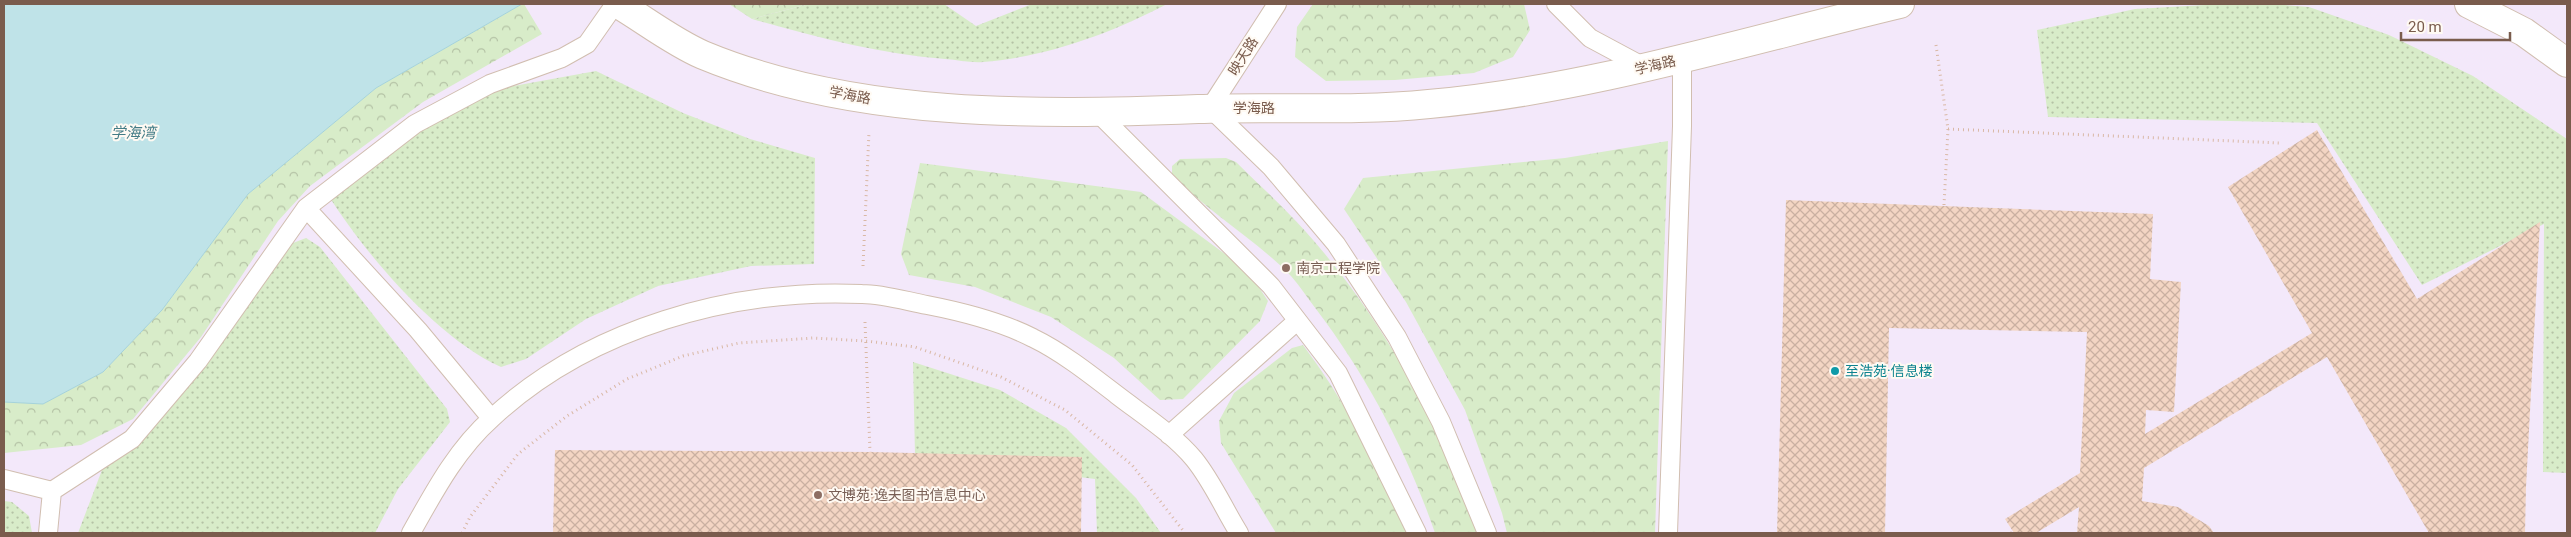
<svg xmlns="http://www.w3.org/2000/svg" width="2571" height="537" font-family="Roboto,'Noto Sans SC',sans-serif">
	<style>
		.education { fill: #f3e8fa }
		.grass { fill: url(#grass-dots) }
		.forest { fill: url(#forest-crowns) }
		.water { fill: #bfe3e8; stroke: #a5d3da }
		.building { fill: url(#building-cross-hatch) }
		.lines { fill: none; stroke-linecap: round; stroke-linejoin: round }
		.service-casing { stroke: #d1beb0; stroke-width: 20 }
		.minor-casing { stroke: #d1beb0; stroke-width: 30 }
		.path { stroke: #d9b8a5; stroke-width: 3; stroke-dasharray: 1 4; stroke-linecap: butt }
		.service { stroke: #fff; stroke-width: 18 }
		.minor { stroke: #fff; stroke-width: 28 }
		.education-dot { fill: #8d6e63; stroke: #fffaf3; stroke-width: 2 }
		.culture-dot { fill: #0f9aa8; stroke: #fffaf3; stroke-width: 2 }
		.labels { text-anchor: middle; stroke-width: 4; stroke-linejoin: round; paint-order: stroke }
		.street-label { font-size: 14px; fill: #7a5c4d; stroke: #fffaf3 }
		.education-label { font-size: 14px; fill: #785e54; stroke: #fffaf3; text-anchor: start }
		.culture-label { font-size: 14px; fill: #0d838f; stroke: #fffaf3; text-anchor: start }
		.water-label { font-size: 15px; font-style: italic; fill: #437c86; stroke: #fffaf3 }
	</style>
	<defs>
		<pattern id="grass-dots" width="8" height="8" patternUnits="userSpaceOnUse" patternTransform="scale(1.25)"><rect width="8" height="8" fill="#d8ecc9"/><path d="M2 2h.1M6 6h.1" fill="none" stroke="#b4c2a5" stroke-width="1.8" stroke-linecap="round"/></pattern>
		<pattern id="forest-crowns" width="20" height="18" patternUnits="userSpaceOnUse" patternTransform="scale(1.25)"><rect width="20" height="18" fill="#d8ecc9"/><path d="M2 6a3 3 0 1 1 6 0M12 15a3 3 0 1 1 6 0" fill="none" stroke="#b4c2a5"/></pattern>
		<pattern id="building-cross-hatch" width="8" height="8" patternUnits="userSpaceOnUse" patternTransform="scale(1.25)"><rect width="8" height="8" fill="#f3d5c3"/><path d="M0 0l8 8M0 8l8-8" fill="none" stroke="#cab0a1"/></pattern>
	</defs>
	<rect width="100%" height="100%" fill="#fdf6ec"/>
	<path class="education" d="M4,4H2567V533H4Z"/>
	<path class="grass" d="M809,4H944L976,26L1032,4H1167C1112,33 1047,57 983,62C971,63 958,60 945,59C879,54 816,37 752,19Z
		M2223,4H2271L2309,7L2389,35L2473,76L2567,139V473L2543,472L2544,224L2422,285L2317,123L2048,117L2037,30L2135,9Z
		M596,71L683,113L750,139L815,158L814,264L751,266L658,286L586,319L526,359L501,367C438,339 367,256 330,198L417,131L497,89Z
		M306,238L320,247L447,409L450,422L398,489L375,533H78L102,470L137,445L204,368L258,288L293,243Z
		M913,362L1000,390L1066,428L1136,498L1161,533H1097L1095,479L915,456Z
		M4,501L12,502L29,516L32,533H4Z"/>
	<path class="forest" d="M522,4H524L542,34L423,102L310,186L278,221L201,337L133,419L81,445L4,453V402L43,404L103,372L162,310L248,194L376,88Z
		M729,4H809L752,19Z
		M1313,4H1524L1530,30L1513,57L1474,73L1395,80L1326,81L1295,57L1297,27Z
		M1668,141L1655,533H1507L1502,513L1465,410L1406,302L1344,209L1363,178L1565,158Z
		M1226,158L1236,162C1259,185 1284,207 1306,232C1379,313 1444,428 1477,533H1435C1408,454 1367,376 1316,309C1308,299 1300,286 1291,276C1255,239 1208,212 1172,175V166L1180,159Z
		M920,163L1141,192L1248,271L1268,301L1260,321L1183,399L1160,400L1114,358L1051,317L975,287L909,275L901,254Z
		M1303,345C1346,402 1379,467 1407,533H1276L1221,443L1219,421L1234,393L1292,348Z"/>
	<path class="water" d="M4,4H522L376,88L248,194L162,310L103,372L43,404L4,402Z"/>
	<path class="building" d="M2317,130L2417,299L2540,222L2526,487L2525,533H2429L2327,357L2144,468L2142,501L2178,507L2209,526L2214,533H2077L2079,507L2036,533H2014L2005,519L2080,473L2087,332L1889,328L1885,533H1777L1786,200L2153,214L2150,279L2181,282L2174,412L2146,410L2145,434L2312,333L2228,187Z
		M555,450L870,452L1082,457L1081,533H553Z"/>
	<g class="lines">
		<g class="service-casing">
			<path id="service" d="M1277,4L1210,108L1271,167L1336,244L1397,337L1441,422L1487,533
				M1556,4L1590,38L1646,68
				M1097,112L1271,286L1338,373L1417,533
				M306,208L418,330L491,418
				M1169,435L1297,321
				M4,479L52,491L132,439L198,361L306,208L415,124L490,84L562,58L587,44L615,4
				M48,533L52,491
				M411,533C434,492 456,450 492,418C589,328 732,288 862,294C883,294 906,301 927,305C963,312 1000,321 1033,338C1062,352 1091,375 1117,395C1143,415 1173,434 1194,459C1212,481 1224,509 1239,533
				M1668,533L1682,126V59"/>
		</g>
		<g class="minor-casing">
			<path id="minor" d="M618,4C645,20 673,42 703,55C855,118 1036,115 1198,109C1275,106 1352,112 1429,104C1588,90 1745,41 1900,4
				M2469,4L2524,32L2567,63"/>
		</g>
		<path class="path" d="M1936,45L1948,129L1944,205
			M1948,129L2280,143
			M863,266L869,132
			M865,322L870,452
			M462,533L470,517L518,454L567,416L627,379L683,356L739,343L813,338L866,341L915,347L1001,377L1065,410L1132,465L1185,533
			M2011,533L2013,532"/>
		<use href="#service" class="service"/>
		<use href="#minor" class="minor"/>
	</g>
	<g class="education-dot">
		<circle cx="1286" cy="268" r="5"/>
		<circle cx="818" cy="495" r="5"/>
	</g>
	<circle class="culture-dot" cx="1835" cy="371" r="5"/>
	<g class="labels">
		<g class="street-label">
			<text transform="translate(1243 56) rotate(-58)" y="5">映天路</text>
			<text transform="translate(1655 65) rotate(-13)" y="5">学海路</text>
			<text transform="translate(850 95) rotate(10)" y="5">学海路</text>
			<text x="1254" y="113">学海路</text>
		</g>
		<g class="education-label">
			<text x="1296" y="273">南京工程学院</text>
			<text x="828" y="500">文博苑·逸夫图书信息中心</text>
		</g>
		<g class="culture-label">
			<text x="1845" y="376">至浩苑·信息楼</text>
		</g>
		<g class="water-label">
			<text x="133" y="138">学海湾</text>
		</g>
	</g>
	<rect width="2571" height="537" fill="none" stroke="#7a5c4d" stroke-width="10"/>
	<path d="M2401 32v8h109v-8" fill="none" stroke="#7a5c4d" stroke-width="2.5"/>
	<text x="2408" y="32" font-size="15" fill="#7a5c4d" stroke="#fffaf3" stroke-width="4" paint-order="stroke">20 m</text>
</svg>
